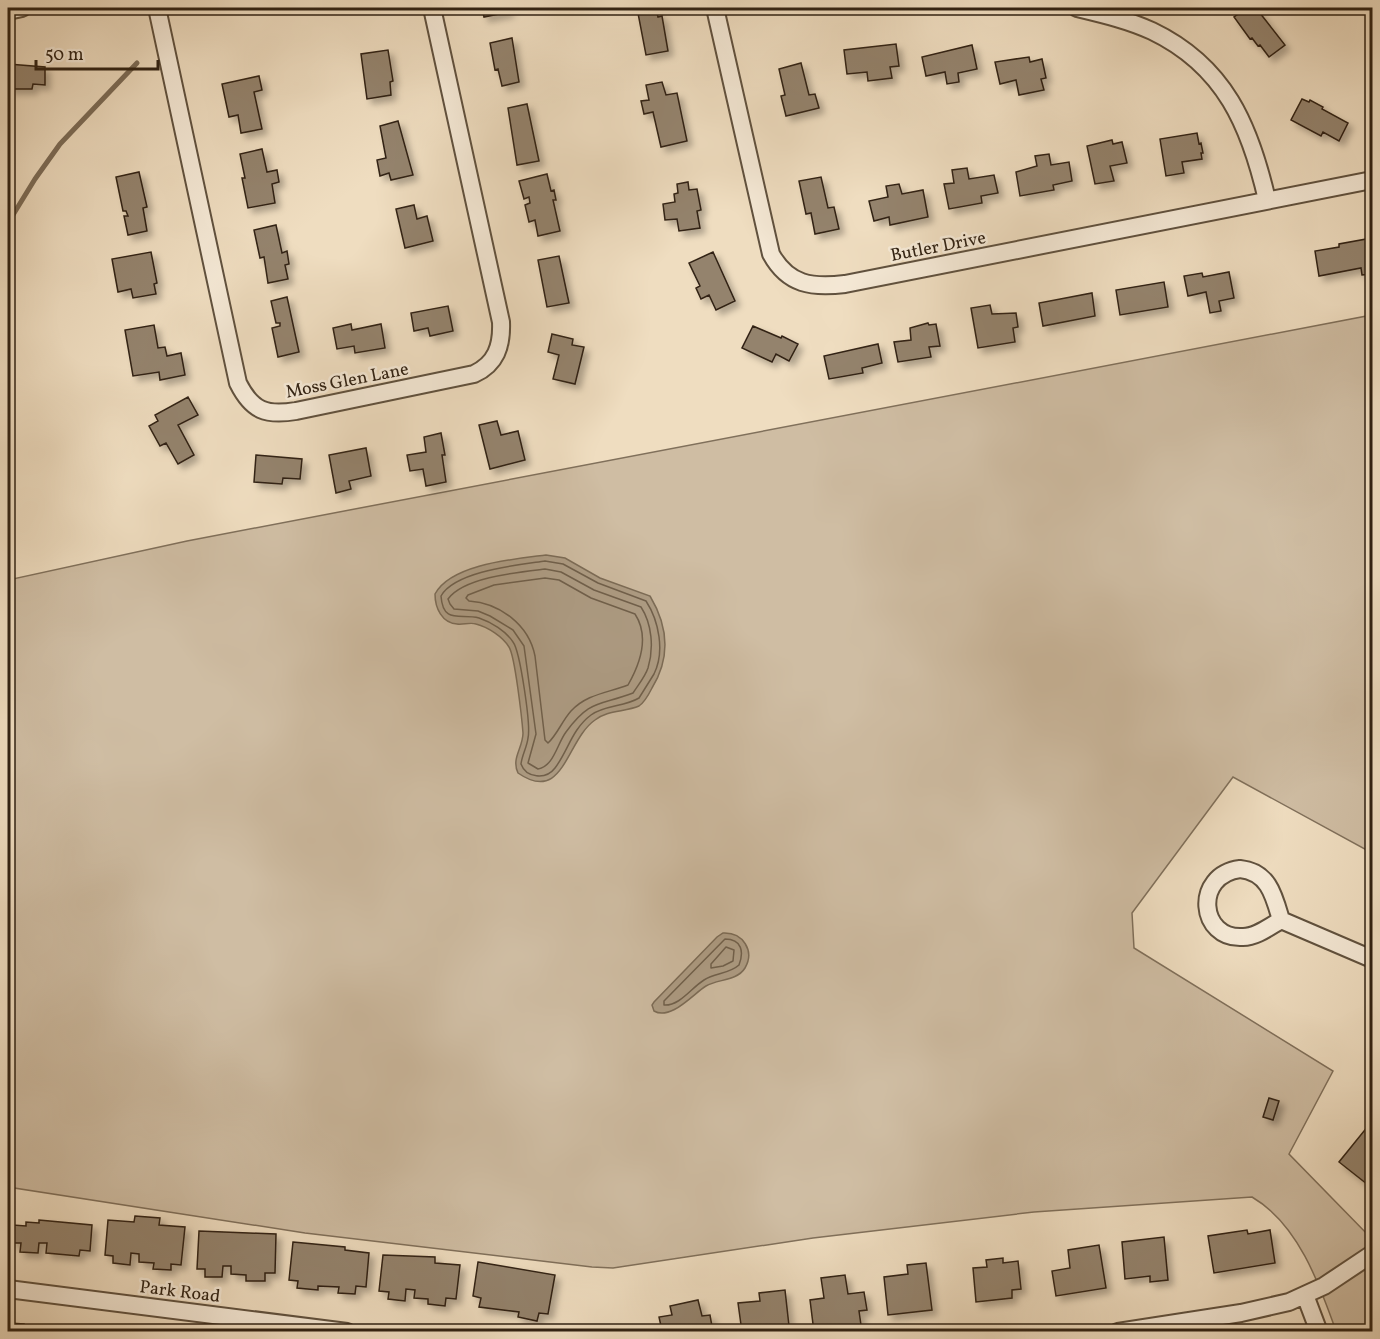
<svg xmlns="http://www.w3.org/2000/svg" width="1380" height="1339" font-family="Vollkorn,serif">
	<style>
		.green { fill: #cfbda3; stroke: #80705b; stroke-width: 1.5 }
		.water { fill: #ae9d85; stroke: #7c6c57; stroke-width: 1.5 }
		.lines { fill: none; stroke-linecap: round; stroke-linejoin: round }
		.shore { stroke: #70604c; stroke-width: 1.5 }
		.stream { stroke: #7c6c57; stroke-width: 5 }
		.building { fill: #94836d; stroke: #312213; stroke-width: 1.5; filter: url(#shadow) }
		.minor-casing { stroke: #60513e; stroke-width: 20 }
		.minor { stroke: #f5e9d6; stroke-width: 16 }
		.labels { text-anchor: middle; stroke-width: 5; stroke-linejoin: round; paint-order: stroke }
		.street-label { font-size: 18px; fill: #312213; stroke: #f5e9d6 }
	</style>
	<defs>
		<filter id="shadow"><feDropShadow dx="5" dy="5" stdDeviation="3" flood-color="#0004"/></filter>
	</defs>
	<rect width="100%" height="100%" fill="#efddc0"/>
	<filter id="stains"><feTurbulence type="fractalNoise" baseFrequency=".00333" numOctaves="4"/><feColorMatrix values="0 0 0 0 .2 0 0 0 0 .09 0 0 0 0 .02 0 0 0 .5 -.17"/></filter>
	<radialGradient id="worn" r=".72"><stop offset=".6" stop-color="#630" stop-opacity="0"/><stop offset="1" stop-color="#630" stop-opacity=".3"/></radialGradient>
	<path class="green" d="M1372,315V853L1233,777L1132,913L1134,948L1333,1071L1289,1154L1372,1239V1331H1336C1319,1283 1298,1224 1252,1197L1034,1212L813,1238L613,1268L592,1267L305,1233L8,1187V580L187,541Z"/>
	<path class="water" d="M546,555L565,558L600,578L650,596C668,626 671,657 652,688C649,694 645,702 639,706C625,712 607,710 595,720C566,740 564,805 518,773C511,758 523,748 523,733C522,720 515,656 509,647C503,637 488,627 476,624C470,622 463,625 457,624C442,623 435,608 435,594C451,564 515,559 546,555Z
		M723,933C743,932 755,951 745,968C737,981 718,979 706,986C694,993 671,1021 654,1011L652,1005L654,1002L717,937Z"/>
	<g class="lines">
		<path class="shore" d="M545,561L563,564L598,583L646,601C659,621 665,652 654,674C649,682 644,690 639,698C624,707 605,705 591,715C572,729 568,751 555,768C546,780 526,778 521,764C522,755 527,747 528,738C531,725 520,651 513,642C506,631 491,622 479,618C461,613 443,625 441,596C455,571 518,565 545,561Z
			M545,569L561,572L594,590L641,607C652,624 654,648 648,668C645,677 638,685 633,693C599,706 590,699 566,732C557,744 554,766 538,769L528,763L536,734L524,646L513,630L490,616L478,611L454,609L450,604L448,599C464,577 520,572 545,569Z
			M545,578L559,580L591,598L635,614C650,637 640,664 628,685C607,693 587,694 571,711C562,721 557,735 548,743L545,740L535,656C529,625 500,603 469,601L466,598L468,595L494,585Z
			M725,939C742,939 744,952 739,965C729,974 715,973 704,980C691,988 680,1006 664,1005V1001Z
			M726,947L734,950L733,961L723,966L711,968V964Z"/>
		<path class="stream" d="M192,12L197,8
			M8,223L35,179L60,144L137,63"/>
	</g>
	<path class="building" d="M479,8H508L509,12L484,17L482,8Z
		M637,8H656L658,17L662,16L668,51L646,55Z
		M1247,8H1256L1285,45L1269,57L1260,45L1258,46L1252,38L1250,39L1234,17Z
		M512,38L519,82L502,86L498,69L495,70L490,43Z
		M896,44L899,66L890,67L892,78L868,81L867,72L847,74L844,50Z
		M972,45L977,69L958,73L959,82L947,84L945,72L926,76L922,57Z
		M388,50L393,81L390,82L391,95L367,99L361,54Z
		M1029,57L1030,62L1042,59L1046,78L1041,79L1044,90L1019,95L1016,80L1000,84L995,62Z
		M801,63L809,95L815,94L819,108L786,116L781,96L785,95L779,69Z
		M8,64L45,67V85L33,84L32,89H8Z
		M259,76L262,90L254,92L262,129L241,133L238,115L229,117L222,84Z
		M662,82L666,95L677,93L687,141L661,147L653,112L644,114L641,101L649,100L646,85Z
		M1302,99L1309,102L1310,100L1323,107L1322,109L1348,123L1339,141L1323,132L1321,136L1291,120Z
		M527,104L539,161L517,165L508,108Z
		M398,121L413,175L391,180L389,173L380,176L377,160L386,158L380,126Z
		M1197,133L1199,144L1201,143L1203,153H1201L1202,159L1182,162L1184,173L1166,176L1160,139Z
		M1112,140L1113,144L1122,142L1127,163L1110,166L1114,181L1095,184L1087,146Z
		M262,149L267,172L277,170L279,182L272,184L275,203L248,208L242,178H245L240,154Z
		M1049,154L1051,165L1069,162L1072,181L1053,185L1054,190L1020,196L1016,172L1037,166L1035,156Z
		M967,168L969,179L994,175L998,193L981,196L982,203L949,209L944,184L954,183L952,170Z
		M139,172L147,207L143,208L147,231L128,235L124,216H128L126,211H123L116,177Z
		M547,174L551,191L554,190L556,200H553L560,231L538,236L535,220L529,222L525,205L530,203L529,197L524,199L519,181Z
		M821,177L828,208L834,207L839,229L815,234L811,213L806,214L799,181Z
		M688,182L689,190L697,189L701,210L697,211L700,228L679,231L677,219L665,220L663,204L675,202L674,194L678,193L677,184Z
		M899,184L902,194L923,190L928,217L890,225L889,217L874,221L869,201L888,197L886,186Z
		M414,205L417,219L427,216L433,241L405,248L396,209Z
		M276,225L282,253L287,251L289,264L285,265L288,279L268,283L264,257L260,258L254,230Z
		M1372,238V274L1362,275L1361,268L1319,276L1315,251L1339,247V244Z
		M151,252L157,283L154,284L156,294L133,298L131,289L118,292L112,259Z
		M713,252L735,301L716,310L709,295L701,299L696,288L700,286L689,263Z
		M559,256L569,303L547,307L538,260Z
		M1229,272L1234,298L1219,301L1221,311L1210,313L1206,292L1188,296L1184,276L1202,273L1203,277Z
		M1164,282L1168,307L1120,315L1116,290Z
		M1092,293L1095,316L1043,326L1039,303Z
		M287,297L299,352L278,357L272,328L280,326V323H276L271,301Z
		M990,305L992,314L1016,313L1018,327L1013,328L1015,342L978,348L971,308Z
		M448,306L453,331L430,336L428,328L414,331L411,313Z
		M928,323L929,325L936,324L940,346L929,347L931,357L898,362L894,342L911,340L910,328Z
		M351,324L352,330L381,324L385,348L355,353L354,346L337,349L333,328Z
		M154,325L158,348L165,347L167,356L181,353L185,375L160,380L159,372L133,376L125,330Z
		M753,326L781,338L782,336L798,344L789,361L776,354L772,362L742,348Z
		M552,334L573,339L572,345L584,347L575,384L553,379L559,355L548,352Z
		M878,344L882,363L862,368L863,373L829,379L824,356Z
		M188,397L198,415L178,425L194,455L178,464L166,443L160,446L149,426L158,421L155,415Z
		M497,421L501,435L518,431L525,460L490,469L479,425Z
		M441,433L445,455H442L446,482L426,486L423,469L410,471L407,455L426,452L424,437Z
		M366,448L371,476L349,481L351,489L336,493L329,455Z
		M256,455L302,459L300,479L283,478L282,484L254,482Z
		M1269,1098L1279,1101L1273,1120L1263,1117Z
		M1368,1126L1372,1130V1188L1339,1162Z
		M135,1216L160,1218L159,1225L185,1227L181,1265L171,1264V1270L153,1269L154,1263L139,1262V1254L131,1253L130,1265L113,1263V1256L105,1255L108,1220L134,1222Z
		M39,1220L92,1225L90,1251L80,1250L79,1256L46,1253L47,1243H39L38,1253L20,1252L21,1243H12L13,1225L26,1226V1222L39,1223Z
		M1247,1230L1248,1234L1270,1230L1275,1263L1214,1273L1208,1236Z
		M199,1231L276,1234L275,1273H265V1281H246V1275L231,1274V1266H223L222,1277H205V1269H197Z
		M1164,1237L1168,1280L1150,1282V1276L1125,1279L1122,1242Z
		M293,1242L345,1247V1250L369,1253L366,1287L356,1286L355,1294L338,1293L339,1287L318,1286V1290L297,1288L298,1281L289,1280Z
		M1099,1245L1106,1288L1056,1296L1052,1271L1070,1268L1068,1250Z
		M383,1255L435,1257V1263L460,1265L456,1299L446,1298L445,1306L428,1304V1299L414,1298L415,1290L406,1289L405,1301L388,1299L389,1292L379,1291Z
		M1003,1258V1263L1018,1261L1021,1289L1012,1290V1298L976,1302L973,1268L987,1267L986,1260Z
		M478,1262L555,1275L548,1314L539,1313L537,1321L518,1317L519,1312L479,1307L481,1298L473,1296Z
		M926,1263L932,1310L888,1315L884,1277L908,1274L907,1265Z
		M845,1275L848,1294L864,1292L867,1310L859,1311L861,1325L814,1332L810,1300L824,1298L821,1278Z
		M785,1290L789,1326L760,1330L761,1332H742L738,1303L760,1301L759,1293Z
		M698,1300L702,1316L710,1315L713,1332H650L649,1328L661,1326L659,1317L672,1315L670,1306Z
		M8,1323L24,1324L23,1332H8Z
		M50,1326L71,1327V1332H50Z"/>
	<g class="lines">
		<g class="minor-casing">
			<path id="minor" d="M157,8L238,383C252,411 266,416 296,411L474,374C496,364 502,346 501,322L432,8
				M715,8L771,254C788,285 812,288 845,284L1372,180
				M1077,8C1102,14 1128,20 1152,31C1225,66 1250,126 1267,200
				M8,11L22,8
				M1240,869C1269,872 1274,896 1281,920C1269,927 1256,937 1243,937C1199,940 1193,875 1240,869Z
				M1281,920L1372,959
				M8,1289L347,1332
				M1305,1295L1319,1332
				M1118,1332L1241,1313L1289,1302L1324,1286L1372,1254"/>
		</g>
		<use href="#minor" class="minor"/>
	</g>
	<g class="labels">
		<g class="street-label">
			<text transform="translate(938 246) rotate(-11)" y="6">Butler Drive</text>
			<text transform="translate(347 380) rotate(-11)" y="6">Moss Glen Lane</text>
			<text transform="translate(180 1291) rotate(7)" y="6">Park Road</text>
		</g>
	</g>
	<rect width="1380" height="1339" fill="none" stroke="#efddc0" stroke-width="30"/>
	<rect x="9" y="9" width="1362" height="1321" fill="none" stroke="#312213" stroke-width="3"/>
	<rect x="15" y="15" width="1350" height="1309" fill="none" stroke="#312213" stroke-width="1.5"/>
	<path d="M36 60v9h122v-9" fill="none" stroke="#312213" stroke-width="3"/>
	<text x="45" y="60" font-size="18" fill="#312213" stroke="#f5e9d6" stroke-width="4.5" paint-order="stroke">50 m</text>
	<rect width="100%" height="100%" filter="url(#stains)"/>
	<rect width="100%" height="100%" fill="url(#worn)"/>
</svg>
